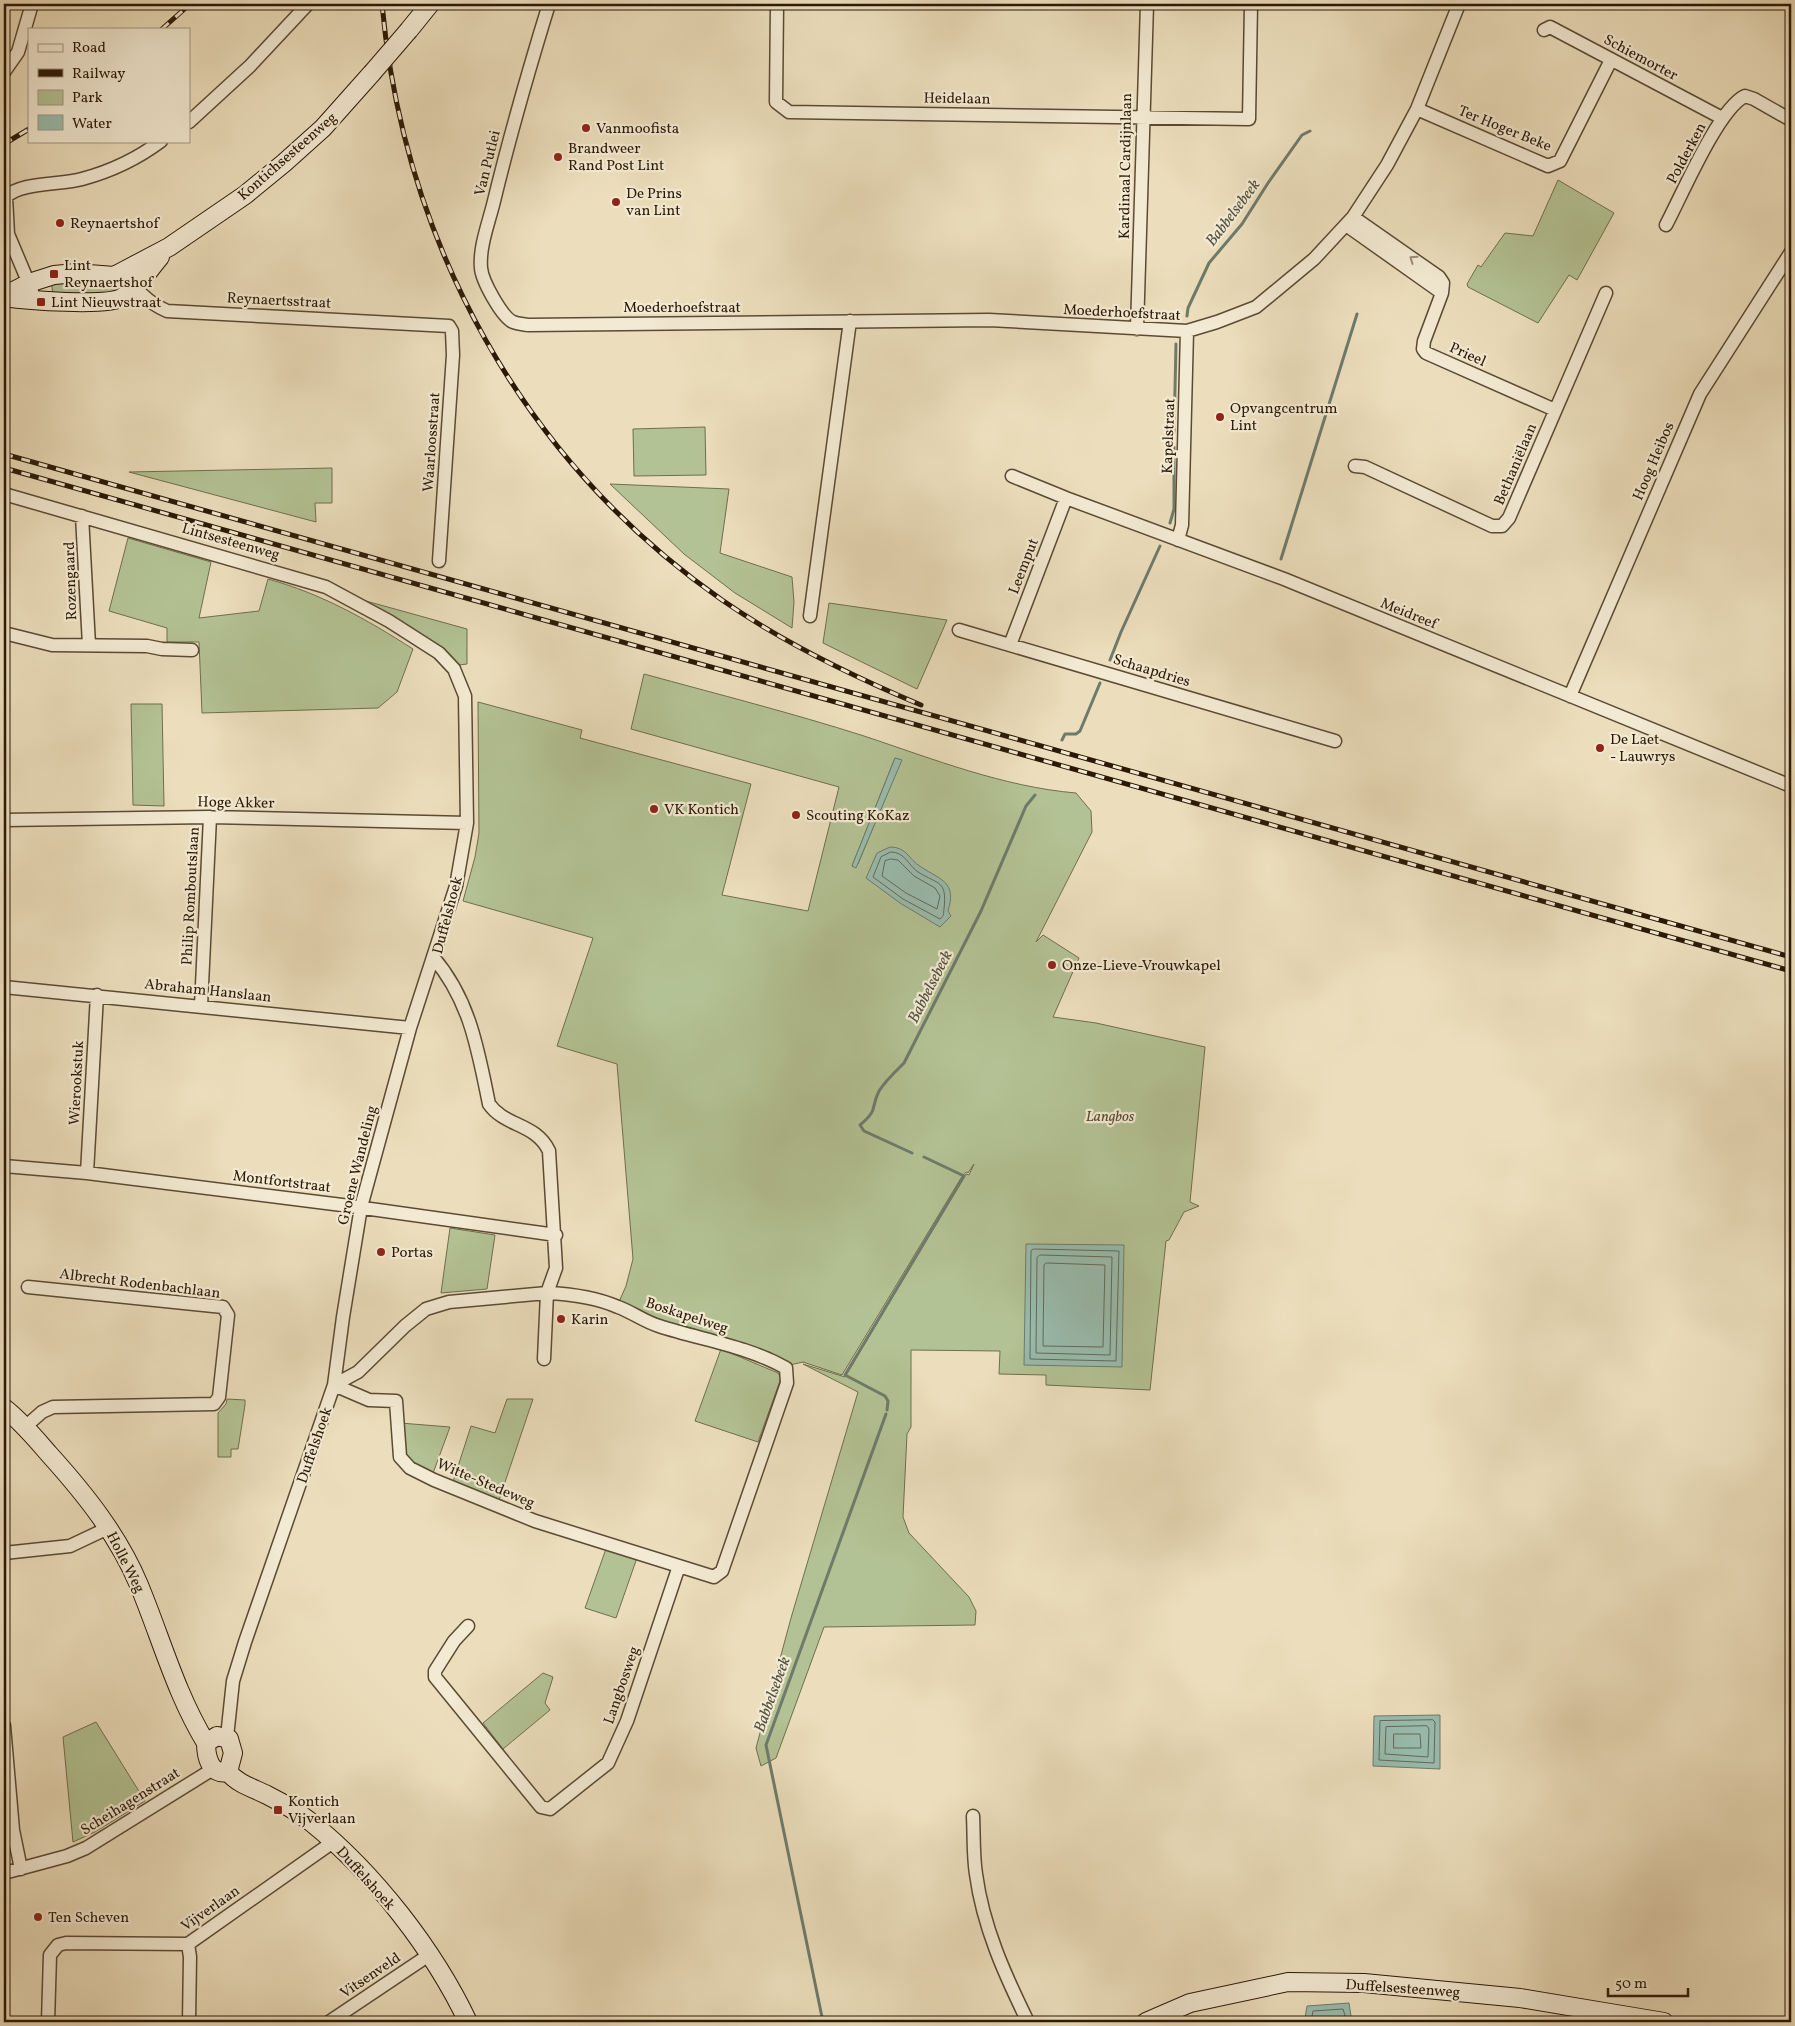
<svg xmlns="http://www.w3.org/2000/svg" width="1795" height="2026" font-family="Vollkorn,serif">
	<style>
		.green { fill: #b3c294; stroke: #6f6e4d; fill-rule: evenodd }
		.water { fill: #99bcae; stroke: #6d7b6b }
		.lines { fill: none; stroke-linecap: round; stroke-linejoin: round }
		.shore { stroke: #626a5a; stroke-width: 1 }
		.stream { stroke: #6d7b6b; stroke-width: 3 }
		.street-casing { stroke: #5b4a34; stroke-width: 15 }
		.secondary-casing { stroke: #2b1906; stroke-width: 20 }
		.street { stroke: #f3ead3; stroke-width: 12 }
		.secondary { stroke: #f3ead3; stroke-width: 18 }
		.rail-casing { stroke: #2b1906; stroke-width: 5 }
		.rail { stroke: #f3ead3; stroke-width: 3; stroke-dasharray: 9; stroke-linecap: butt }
		.secondary-bridge-casing { stroke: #2b1906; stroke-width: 20; stroke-linecap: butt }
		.secondary-bridge { stroke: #f3ead3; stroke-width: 18 }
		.oneway { stroke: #998c77 }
		.poi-dot { fill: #8f2418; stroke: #f3ead3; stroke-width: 2 }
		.labels { text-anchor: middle; stroke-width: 4.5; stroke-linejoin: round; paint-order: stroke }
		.street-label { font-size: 15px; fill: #2b1906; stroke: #f3ead3 }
		.poi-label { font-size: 15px; fill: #2b1906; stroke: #f3ead3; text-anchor: start }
		.park-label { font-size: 15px; font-style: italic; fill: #544c31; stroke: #f3ead3 }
		.water-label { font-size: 16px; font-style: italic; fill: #525241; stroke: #f3ead3 }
	</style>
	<rect width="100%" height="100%" fill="#ecdebc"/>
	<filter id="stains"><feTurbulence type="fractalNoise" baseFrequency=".004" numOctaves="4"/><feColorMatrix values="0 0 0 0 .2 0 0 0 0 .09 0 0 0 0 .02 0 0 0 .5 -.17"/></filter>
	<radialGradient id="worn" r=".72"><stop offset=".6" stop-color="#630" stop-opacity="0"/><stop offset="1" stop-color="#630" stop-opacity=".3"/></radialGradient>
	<path class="green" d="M1558,180L1614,213L1577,280L1569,275L1538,323L1468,287L1467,284L1478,265L1481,267L1505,233L1533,236Z
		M116,278L119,290L112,297L53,296L51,280Z
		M705,427L706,475L634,476L633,429Z
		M332,468V503H315L316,522L129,472Z
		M610,484L729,489L720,553L792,577L794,602L792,628L735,593L684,554Z
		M128,538L211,562L199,618L259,611L268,579C322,594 366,619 413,649L397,692L378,708L202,713L199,642H167V628L109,611Z
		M366,601L467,629V664L459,665L440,647L366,603Z
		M829,603L947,620L917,689L823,643Z
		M644,674C717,694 792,713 864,736C933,759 1004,787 1076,793L1091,811L1092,832L1036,942L1043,935L1079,958L1053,1017L1096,1023L1205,1047L1190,1202L1199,1206L1184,1212L1169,1240L1166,1241L1150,1390L1046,1385V1375L999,1374L1000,1351L911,1350V1427L907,1434L903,1517L909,1533L969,1597L976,1611L975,1625L824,1627L776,1758L761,1766L756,1748L791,1618L858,1392L803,1364L845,1377L966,1174L969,1175L974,1164L968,1173L966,1172L961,1178L842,1375L803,1362L790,1365L770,1352L657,1322L618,1304L626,1286L633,1259L617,1064L557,1046L593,938L463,901L475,857L479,833L478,702L582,730L580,738L751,784L722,895L808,911L839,787L631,729ZM895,758L901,760L858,864L852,866Z
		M131,704H162L164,806L133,805Z
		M450,1228L495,1235L487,1289L441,1293Z
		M721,1349L778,1373L781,1378L758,1442L695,1421Z
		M227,1399L245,1400V1405L238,1449H231V1457H218V1413L226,1404Z
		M507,1399H533L498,1503L452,1485L471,1426L495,1433Z
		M400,1423L450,1427L432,1476L406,1461Z
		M607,1546L638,1555L616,1618L585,1608Z
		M543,1673L553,1677L545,1703L550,1710L503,1749L483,1723Z
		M96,1722L145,1801L95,1832L73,1842L63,1737Z"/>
	<path class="water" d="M895,758L902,760L856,868L852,866Z
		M890,847C907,847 908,859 921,867C941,880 957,882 948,911L951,916L940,927L900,903L866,878L877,853Z
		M1026,1244L1124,1245L1122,1367L1024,1365Z
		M1440,1715V1769L1373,1766L1374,1716Z
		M1349,2003L1352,2022H1307L1305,2018L1307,2006Z"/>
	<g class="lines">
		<path class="shore" d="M891,852C905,852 908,865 918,872C939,885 947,880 944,909C943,914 945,915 940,919L903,899L873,877L881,857Z
			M891,859L898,860L914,876L935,888L940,896L937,909L906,893L882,876L885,861Z
			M1034,1249L1119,1251L1116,1361L1030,1359L1031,1251Z
			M1040,1255L1112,1257L1110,1355L1036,1353L1037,1258Z
			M1047,1263L1105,1265L1103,1347L1043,1346L1044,1265Z
			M1433,1720L1435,1722L1434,1763L1379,1760L1380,1721Z
			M1427,1726L1429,1729L1428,1757L1385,1754L1386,1727Z
			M1394,1734H1420L1421,1748H1394Z
			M1311,2022L1313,2011L1343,2009L1347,2022"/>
		<path class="stream" d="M1187,316L1188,308L1209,263L1242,224L1268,183L1302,135L1310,131
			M1174,433L1176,344
			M1170,523L1174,509V447
			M1281,559L1357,314
			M1110,660L1121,632L1160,546
			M1062,740L1065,734H1076L1080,731L1100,683
			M912,1153L864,1131L860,1125C879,1109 870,1109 879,1091C886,1080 895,1072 904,1063L981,911L1026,806L1035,795
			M887,1410L888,1401L885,1396L845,1375L964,1176L924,1157
			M823,2022L766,1745L886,1414"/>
		<g class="street-casing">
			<path id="street" d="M549,4C529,69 510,135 494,201C489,222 479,247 481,268C482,281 502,317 513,322C518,324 523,324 528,325L989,320L1187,331L1217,322L1256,307L1314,259L1353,217L1387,165L1417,109L1459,4
				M777,4L776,102L789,112L1249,119L1251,4
				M1544,30L1550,27L1722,118
				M4,72L18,52L32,4
				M1417,109L1548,166L1560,161L1611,60
				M189,122L250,66L308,4
				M1353,217L1439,277L1443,283L1442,293L1424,341L1423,349L1426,353L1555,410
				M1346,225L1442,293
				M1666,225C1682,195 1718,109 1745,96L1754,99L1791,120
				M125,272C136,290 147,302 167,311L449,326L452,331L453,355L439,561
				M32,291L8,234L6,197C20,182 61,185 82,179C112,171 137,159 161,141
				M1137,329L1147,4
				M1355,466L1365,467L1492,526H1502L1509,518L1606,293
				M1012,476L1066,498L1284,579L1791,786
				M4,494L326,587L389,621L439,653L454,669L465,696L467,823L456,886L410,1028L361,1207L343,1317L334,1385L245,1642L233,1681L227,1737
				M82,516L89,645
				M1178,540L1182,525L1187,331
				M810,616L850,321
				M959,630L1335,741
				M4,633L52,645L147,646L162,649L192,650
				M1010,645L1066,498
				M1570,696L1700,394L1791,252
				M4,820L210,817L467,823
				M433,957C470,1000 478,1050 489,1104C505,1127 536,1123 549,1151L556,1268L547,1293L544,1359
				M4,987L410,1028
				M201,1006L210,817
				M4,1166L87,1173L342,1205L556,1235
				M87,1173L97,995
				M547,1293C572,1294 595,1297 618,1307C632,1312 645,1322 659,1326C702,1340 747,1346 786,1368L787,1383L722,1571L714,1577L535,1521L434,1480L410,1468L400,1457L396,1401L369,1400L334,1385L358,1372L405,1326L426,1309L449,1302Z
				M25,1427L42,1412L53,1407L214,1404L219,1397L228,1315L223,1307L28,1287
				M4,1553L70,1546L108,1528
				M468,1626L454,1641L435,1671V1677L541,1807L550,1809L608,1763L627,1721L679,1566
				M4,1726L13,1830L21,1869
				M973,1816C974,1835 973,1855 976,1874C983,1927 1005,1975 1028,2022
				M4,1873L67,1856L86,1848L213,1769
				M188,1944L190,1957L189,2022
				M48,2022L50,1955L58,1945L66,1943L188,1944L333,1842
				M329,2022L429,1955"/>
		</g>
		<g class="secondary-casing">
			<path id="secondary" d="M409,30L430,4
				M4,296L29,283L54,275L76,273L114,276L169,247L245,195L284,163L323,128L372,73
				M4,297C25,300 108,307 123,297C138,287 149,270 160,257
				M4,1408C21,1421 35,1438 49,1454C85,1494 118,1535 139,1585C161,1638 176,1694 206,1743
				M206,1743L217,1736L229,1739L233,1753L228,1772
				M206,1743C206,1756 210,1776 228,1772
				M228,1772C238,1784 253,1788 267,1795C283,1803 298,1812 312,1823C374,1873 434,1950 468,2022
				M1146,2022L1190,2003L1288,1982L1364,1983L1520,1998L1664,2022"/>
		</g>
		<use href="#street" class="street"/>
		<use href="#secondary" class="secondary"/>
		<g class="rail-casing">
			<path id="rail" d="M382,4C404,244 523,461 722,600C784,643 852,676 921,705
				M162,29L190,4
				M4,144L29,129
				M4,454L1791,957
				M4,468L1791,971"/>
		</g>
		<use href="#rail" class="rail"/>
		<g class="secondary-bridge-casing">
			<path id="secondary-bridge" d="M372,73L409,30"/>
		</g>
		<use href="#secondary-bridge" class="secondary-bridge"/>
	</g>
	<defs><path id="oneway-chevron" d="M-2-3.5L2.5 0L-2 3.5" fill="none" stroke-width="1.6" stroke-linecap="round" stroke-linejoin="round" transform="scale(1.25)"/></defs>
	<use class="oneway" href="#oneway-chevron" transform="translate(1413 259) rotate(-145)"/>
	<g class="poi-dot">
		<circle cx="586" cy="128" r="5"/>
		<circle cx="558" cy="157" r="5"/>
		<circle cx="616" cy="202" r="5"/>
		<circle cx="60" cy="223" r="5"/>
		<rect x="49" y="269" width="10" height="10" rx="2.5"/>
		<rect x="36" y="297" width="10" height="10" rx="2.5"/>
		<circle cx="1220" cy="417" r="5"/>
		<circle cx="1600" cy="748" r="5"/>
		<circle cx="654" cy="809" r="5"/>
		<circle cx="796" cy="815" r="5"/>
		<circle cx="1052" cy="965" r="5"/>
		<circle cx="381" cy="1252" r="5"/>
		<circle cx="561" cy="1319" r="5"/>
		<rect x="273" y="1805" width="10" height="10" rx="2.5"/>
		<circle cx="38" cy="1917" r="5"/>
	</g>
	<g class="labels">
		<g class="street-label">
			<text transform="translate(1641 57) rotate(28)" y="5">Schiemorter</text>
			<text transform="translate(957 98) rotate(1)" y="5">Heidelaan</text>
			<text transform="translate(1505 128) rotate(22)" y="5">Ter Hoger Beke</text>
			<text transform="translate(1686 153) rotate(-62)" y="5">Polderken</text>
			<text transform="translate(287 156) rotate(-41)" y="5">Kontichsesteenweg</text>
			<text transform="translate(487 163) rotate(-76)" y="5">Van Putlei</text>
			<text transform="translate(1125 166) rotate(-89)" y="5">Kardinaal Cardijnlaan</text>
			<text transform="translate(279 300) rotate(3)" y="5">Reynaertsstraat</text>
			<text x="682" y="312">Moederhoefstraat</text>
			<text transform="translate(1122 312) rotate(3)" y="5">Moederhoefstraat</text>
			<text transform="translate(1468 354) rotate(24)" y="5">Prieel</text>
			<text transform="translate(1168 436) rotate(-88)" y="5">Kapelstraat</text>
			<text transform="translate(431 442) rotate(-86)" y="5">Waarloosstraat</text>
			<text transform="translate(1653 461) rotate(-67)" y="5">Hoog Heibos</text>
			<text transform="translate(1515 464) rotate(-67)" y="5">Bethaniëlaan</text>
			<text transform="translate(231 541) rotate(16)" y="5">Lintsesteenweg</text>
			<text transform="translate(1023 566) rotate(-69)" y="5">Leemput</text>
			<text transform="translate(70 581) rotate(-92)" y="5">Rozengaard</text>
			<text transform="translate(1409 613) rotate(22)" y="5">Meidreef</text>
			<text transform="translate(1152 670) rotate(17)" y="5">Schaapdries</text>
			<text transform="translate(236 802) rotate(1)" y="5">Hoge Akker</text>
			<text transform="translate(190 896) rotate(-87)" y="5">Philip Romboutslaan</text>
			<text transform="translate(447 915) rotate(-75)" y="5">Duffelshoek</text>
			<text transform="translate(208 990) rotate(6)" y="5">Abraham Hanslaan</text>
			<text transform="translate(76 1083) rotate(-87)" y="5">Wierookstuk</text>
			<text transform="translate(357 1165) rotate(-76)" y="5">Groene Wandeling</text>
			<text transform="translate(282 1181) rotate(7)" y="5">Montfortstraat</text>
			<text transform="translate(140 1283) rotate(7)" y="5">Albrecht Rodenbachlaan</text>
			<text transform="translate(687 1315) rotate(18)" y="5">Boskapelweg</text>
			<text transform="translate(314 1445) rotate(-71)" y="5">Duffelshoek</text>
			<text transform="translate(486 1483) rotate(23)" y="5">Witte-Stedeweg</text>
			<text transform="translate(126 1562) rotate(63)" y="5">Holle Weg</text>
			<text transform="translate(621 1685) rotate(-71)" y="5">Langbosweg</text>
			<text transform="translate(130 1801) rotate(-32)" y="5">Scheihagenstraat</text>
			<text transform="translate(366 1878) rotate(48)" y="5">Duffelshoek</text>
			<text transform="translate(210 1908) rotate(-35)" y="5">Vijverlaan</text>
			<text transform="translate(370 1975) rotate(-34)" y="5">Vitsenveld</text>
			<text transform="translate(1403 1988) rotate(4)" y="5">Duffelsesteenweg</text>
		</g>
		<g class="poi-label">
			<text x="596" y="133">Vanmoofista</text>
			<text x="568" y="153">Brandweer<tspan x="568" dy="17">Rand Post Lint</tspan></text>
			<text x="626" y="198">De Prins<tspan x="626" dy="17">van Lint</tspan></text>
			<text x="70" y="228">Reynaertshof</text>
			<text x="64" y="270">Lint<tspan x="64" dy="17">Reynaertshof</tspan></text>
			<text x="51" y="307">Lint Nieuwstraat</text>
			<text x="1230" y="413">Opvangcentrum<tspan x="1230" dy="17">Lint</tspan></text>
			<text x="1610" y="744">De Laet<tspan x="1610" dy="17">- Lauwrys</tspan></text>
			<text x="664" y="814">VK Kontich</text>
			<text x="806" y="820">Scouting KoKaz</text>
			<text x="1062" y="970">Onze-Lieve-Vrouwkapel</text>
			<text x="391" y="1257">Portas</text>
			<text x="571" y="1324">Karin</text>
			<text x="288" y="1806">Kontich<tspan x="288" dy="17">Vijverlaan</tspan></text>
			<text x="48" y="1922">Ten Scheven</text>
		</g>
		<g class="park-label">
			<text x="1110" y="1121">Langbos</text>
		</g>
		<g class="water-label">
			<text transform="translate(1232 212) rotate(-53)" y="6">Babbelsebeek</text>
			<text transform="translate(929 986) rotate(-63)" y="6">Babbelsebeek</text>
			<text transform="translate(771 1694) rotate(-70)" y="6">Babbelsebeek</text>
		</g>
	</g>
	<rect width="1795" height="2026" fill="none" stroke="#ecdebc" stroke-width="20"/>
	<rect x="5" y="5" width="1785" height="2016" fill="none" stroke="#2b1906" stroke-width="2.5"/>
	<rect x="10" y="10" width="1775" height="2006" fill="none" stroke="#2b1906"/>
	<rect x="28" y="28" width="162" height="115" fill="#f3ead3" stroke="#a39681"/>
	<rect x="38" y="44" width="25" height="8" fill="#f3ead3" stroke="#a39681"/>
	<text x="72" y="52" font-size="15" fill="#2b1906">Road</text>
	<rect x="38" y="69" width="25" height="8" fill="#2b1906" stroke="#a39681"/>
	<text x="72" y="78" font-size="15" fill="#2b1906">Railway</text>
	<rect x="38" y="90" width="25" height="15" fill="#b3c294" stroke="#a39681"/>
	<text x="72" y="102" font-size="15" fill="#2b1906">Park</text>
	<rect x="38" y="115" width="25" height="15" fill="#99bcae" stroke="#a39681"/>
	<text x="72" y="128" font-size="15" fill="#2b1906">Water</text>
	<path d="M1608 1988v8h80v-8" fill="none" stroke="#2b1906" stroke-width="2.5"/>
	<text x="1615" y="1988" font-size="15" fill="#2b1906" stroke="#f3ead3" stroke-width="4" paint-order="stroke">50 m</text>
	<rect width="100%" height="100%" filter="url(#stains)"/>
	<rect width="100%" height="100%" fill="url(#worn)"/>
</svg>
